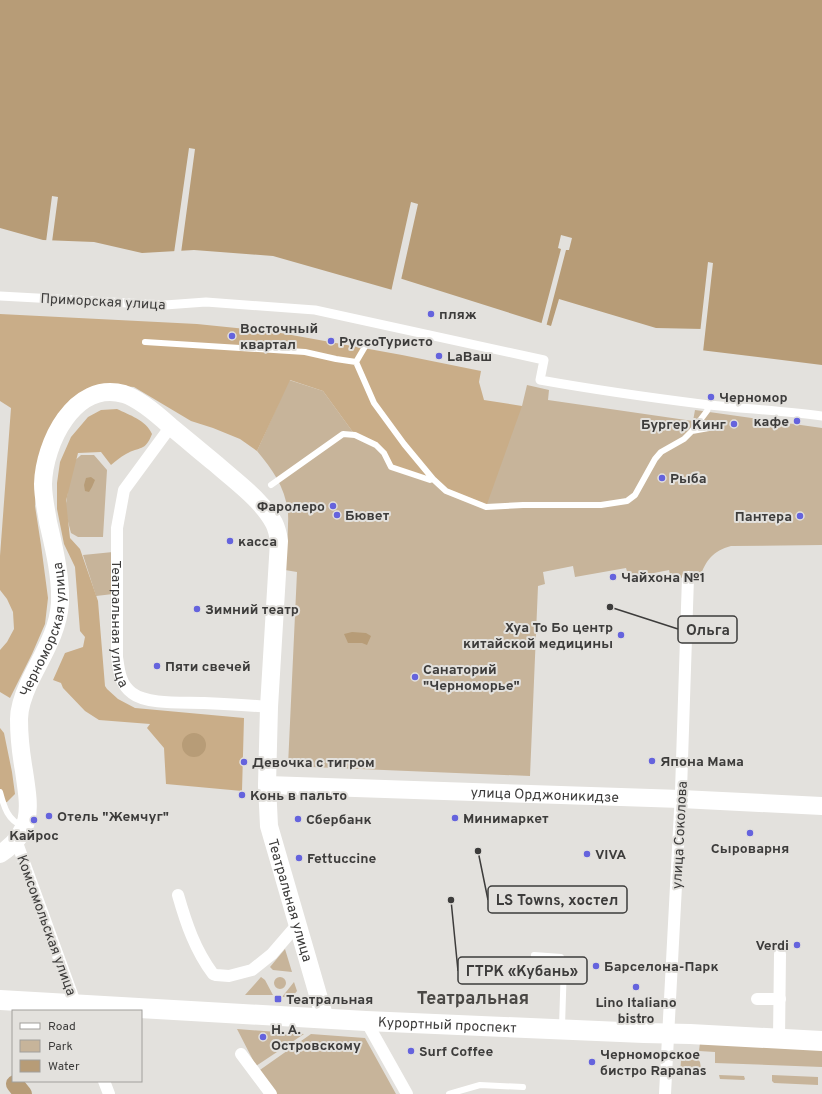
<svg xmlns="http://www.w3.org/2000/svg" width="822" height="1094" font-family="Overpass,sans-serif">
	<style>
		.green { fill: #c7b49a }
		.forest { fill: #c9ad88 }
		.water { fill: #b79c77 }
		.pier { fill: #e3e1dd }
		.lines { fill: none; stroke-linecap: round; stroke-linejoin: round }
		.river { stroke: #b79c77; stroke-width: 18 }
		.service { stroke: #fff; stroke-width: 6 }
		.pedestrian { stroke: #fff; stroke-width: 9 }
		.minor { stroke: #fff; stroke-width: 12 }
		.secondary { stroke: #fff; stroke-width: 18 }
		.primary { stroke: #fff; stroke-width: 20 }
		.poi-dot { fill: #6563dd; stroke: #e3e1dd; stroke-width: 1.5 }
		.labels { text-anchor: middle; stroke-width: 4; stroke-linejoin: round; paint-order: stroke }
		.street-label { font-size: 14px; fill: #3d3c3b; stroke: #e3e1dd }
		.poi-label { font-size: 14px; font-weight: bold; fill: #3d3c3b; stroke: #e3e1dd; text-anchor: start }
		.district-label { font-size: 18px; font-weight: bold; fill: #4a4845; stroke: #e3e1dd }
		.leader { fill: none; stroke: #3d3c3b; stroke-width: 1.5 }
		.callout-dot { fill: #3d3c3b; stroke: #e3e1dd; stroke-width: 1.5 }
		.callout { fill: #e3e1dd; stroke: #3d3c3b; stroke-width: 1.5 }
		.callout-label { font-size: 15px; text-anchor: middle; font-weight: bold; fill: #3d3c3b }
	</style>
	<rect width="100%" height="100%" fill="#e3e1dd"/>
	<path class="green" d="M289,380L323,391L355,435L522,406L527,385L549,390L548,400L693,421L695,410L822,428V545L731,546C713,551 706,560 700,577L696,576L671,579L669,570L629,578L626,568L575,577L573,566L543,572L545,584L538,586L530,776L288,766L297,572L285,570C286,555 288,539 288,524C290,495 275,472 257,451Z
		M81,455H94L107,470L103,537H78L71,533L65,510L72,463Z
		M113,552V594L96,596L83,555Z
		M285,949L292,972L273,970L270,967Z
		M274 983a6 6 0 1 1 12 0a6 6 0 1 1-12 0Z
		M261,977L265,980L273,995H245Z
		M294,982L297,991L292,997H282Z
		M237,1029L304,1034L256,1066Z
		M311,1034L365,1038L396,1094H273L257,1072Z
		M700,1043L822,1047V1067L715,1063V1052L699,1051Z
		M686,1057L697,1058L700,1062L702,1075H680L681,1060Z
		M719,1075L744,1076L745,1079L744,1080L720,1079Z
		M772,1075L818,1077V1085L774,1083L772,1081Z"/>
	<path class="forest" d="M0,314L197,324L275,332L402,355L481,371L479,382L484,400L522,406L486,507L460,499L433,479L391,467L384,453L355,435L323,391L290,380L257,451L240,439L213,428L191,421L134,387L110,385L82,393L70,400L53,425L37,484L35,506L41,545L48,598L45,624L32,654L10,698L0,692V650L7,642L14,629L13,612L7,599L0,590V556L11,408L0,401Z
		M117,409C129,415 146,420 152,434C145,452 140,446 126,454C120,457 116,461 111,465L101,452L78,453L66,501L70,538L80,549L98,601L105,686L107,689L118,699L135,708L244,718L242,791L166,784L164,748L147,728L150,724L99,720L85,711L63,688L61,683L53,680L65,653L83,647L85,637L80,631L75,567L64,544L57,509V483L60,462L71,437L88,417L101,410Z
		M0,728L4,733L12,772L15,794L7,802L0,803Z"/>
	<path class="water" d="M0,0H822V365L700,350L703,329L656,328L559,299L551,326L399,278L396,291L273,256L194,250L142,253L94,242L43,240L0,228Z
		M91,477L95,480L92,487L89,492L85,491L84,485L86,478Z
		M352,632L366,633L371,636L367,645L362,643H348L344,634Z
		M182 745a12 12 0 1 1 24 0a12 12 0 1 1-24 0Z"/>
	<path class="pier" d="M189,148L195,149L181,253H174Z
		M52,196L58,197L52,242H46Z
		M411,202L418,204L401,280L397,292L395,293L391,292Z
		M561,235L572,238L569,250H566L546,327L541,325L561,249L558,248Z
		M708,262L713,263L703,352L698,351Z"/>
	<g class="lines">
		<path class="river" d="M15,1084L23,1094"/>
		<path class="service" d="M145,342L305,352L336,359L356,362L374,403L404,444L433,479
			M356,362L366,345
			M692,431L720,426
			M271,485L343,434L355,435L376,445L384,453L391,467L430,480L433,479L446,491L486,507L523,505H601L627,501L635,495L655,459L661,452L684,439L692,431L707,411L709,405
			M0,792C4,807 8,821 23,826
			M534,955L561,957L564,964L562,1026
			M449,1094L480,1085L523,1087"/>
		<path class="pedestrian" d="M0,296L165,305L206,302L315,310L544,360L540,380C596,390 653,398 709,405C747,409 785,411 822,416"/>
		<g class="minor">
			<path id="s1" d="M171,426L124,490L117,528V657C119,671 120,684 132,693C147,705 185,702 204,703C226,704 248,705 269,707"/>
			<path d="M16,840L77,1008"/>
			<path d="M178,895C186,923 195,950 213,974L216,975L229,976L252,970L272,954L297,925"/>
			<path d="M762,999H757H780"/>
			<path d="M366,1021L407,1094"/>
			<path d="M779,1038L780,954"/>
			<path d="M241,1054L271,1094"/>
			<path d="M104,1081L109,1094"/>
			<path d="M665,1094L681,791L688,577"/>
		</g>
		<g class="secondary">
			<path id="s2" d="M267,785L681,799L822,806"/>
			<path id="s3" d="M0,854C35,831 29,806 24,771C21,754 19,736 19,719C19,706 24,694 29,683C41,657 58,633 60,603C61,576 54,548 48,522C46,509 43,497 43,484C44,444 74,380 124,394C139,399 158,415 170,426C185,438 201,452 216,464C235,481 262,500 274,523C277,529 278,534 279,541L269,707L267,785L269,826L325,1019"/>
		</g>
		<path class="primary" id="s4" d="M0,1000L366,1021L644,1033L690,1034L822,1041"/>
	</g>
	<g class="poi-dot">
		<circle cx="431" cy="314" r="4"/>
		<circle cx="232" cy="336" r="4"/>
		<circle cx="331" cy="341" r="4"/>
		<circle cx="439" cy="356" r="4"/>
		<circle cx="711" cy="397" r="4"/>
		<circle cx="797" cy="421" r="4"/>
		<circle cx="734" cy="424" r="4"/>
		<circle cx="662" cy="478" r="4"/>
		<circle cx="333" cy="506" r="4"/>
		<circle cx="337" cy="515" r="4"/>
		<circle cx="800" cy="516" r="4"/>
		<circle cx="230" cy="541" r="4"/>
		<circle cx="613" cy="577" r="4"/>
		<circle cx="197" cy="609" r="4"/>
		<circle cx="621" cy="635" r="4"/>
		<circle cx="157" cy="666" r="4"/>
		<circle cx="415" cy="677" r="4"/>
		<circle cx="652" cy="761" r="4"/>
		<circle cx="244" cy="762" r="4"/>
		<circle cx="242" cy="795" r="4"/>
		<circle cx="49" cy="816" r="4"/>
		<circle cx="455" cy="818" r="4"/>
		<circle cx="298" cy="819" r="4"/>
		<circle cx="34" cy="820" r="4"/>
		<circle cx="750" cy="833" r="4"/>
		<circle cx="587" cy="854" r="4"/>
		<circle cx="299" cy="858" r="4"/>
		<circle cx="797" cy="945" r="4"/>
		<circle cx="596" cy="966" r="4"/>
		<circle cx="636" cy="987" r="4"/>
		<rect x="274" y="995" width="8" height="8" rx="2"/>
		<circle cx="263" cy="1037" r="4"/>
		<circle cx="411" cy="1051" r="4"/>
		<circle cx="592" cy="1062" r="4"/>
	</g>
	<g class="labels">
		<g class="street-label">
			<text transform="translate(103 301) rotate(3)" y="5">Приморская улица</text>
			<text dy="5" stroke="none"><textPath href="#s1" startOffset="214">Театральная улица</textPath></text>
			<text dy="5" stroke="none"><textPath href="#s3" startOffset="240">Черноморская улица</textPath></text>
			<text dy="5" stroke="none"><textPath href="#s2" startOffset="278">улица Орджоникидзе</textPath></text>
			<text transform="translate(679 835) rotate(-87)" y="5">улица Соколова</text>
			<text dy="5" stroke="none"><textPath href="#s3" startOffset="1109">Театральная улица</textPath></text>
			<text transform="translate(47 925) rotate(70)" y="5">Комсомольская улица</text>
			<text dy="5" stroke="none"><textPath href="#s4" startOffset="448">Курортный проспект</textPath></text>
		</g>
		<g class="poi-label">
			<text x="439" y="319">пляж</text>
			<text x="240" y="333">Восточный<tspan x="240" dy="16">квартал</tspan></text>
			<text x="339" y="346">РуссоТуристо</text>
			<text x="447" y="361">LaВаш</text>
			<text x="719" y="402">Черномор</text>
			<text x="789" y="426" text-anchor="end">кафе</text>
			<text x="726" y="429" text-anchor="end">Бургер Кинг</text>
			<text x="670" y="483">Рыба</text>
			<text x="325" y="511" text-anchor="end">Фаролеро</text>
			<text x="345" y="520">Бювет</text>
			<text x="792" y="521" text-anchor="end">Пантера</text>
			<text x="238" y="546">касса</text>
			<text x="621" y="582">Чайхона №1</text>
			<text x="205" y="614">Зимний театр</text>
			<text x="613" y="632" text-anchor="end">Хуа То Бо центр<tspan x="613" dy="16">китайской медицины</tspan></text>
			<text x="165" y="671">Пяти свечей</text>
			<text x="423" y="674">Санаторий<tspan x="423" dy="16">"Черноморье"</tspan></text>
			<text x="660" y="766">Япона Мама</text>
			<text x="252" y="767">Девочка с тигром</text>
			<text x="250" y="800">Конь в пальто</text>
			<text x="57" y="821">Отель "Жемчуг"</text>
			<text x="463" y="823">Минимаркет</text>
			<text x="306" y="824">Сбербанк</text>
			<text x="34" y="840" text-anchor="middle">Кайрос</text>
			<text x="750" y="853" text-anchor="middle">Сыроварня</text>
			<text x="595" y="859">VIVA</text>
			<text x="307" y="863">Fettuccine</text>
			<text x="789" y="950" text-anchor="end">Verdi</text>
			<text x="604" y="971">Барселона-Парк</text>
			<text x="286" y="1004">Театральная</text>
			<text x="636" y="1007" text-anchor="middle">Lino Italiano<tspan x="636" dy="16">bistro</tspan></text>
			<text x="271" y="1034">Н. А.<tspan x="271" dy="16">Островскому</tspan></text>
			<text x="419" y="1056">Surf Coffee</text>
			<text x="600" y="1059">Черноморское<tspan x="600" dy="16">бистро Rapanas</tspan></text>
		</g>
		<g class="district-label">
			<text x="473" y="1004">Театральная</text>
		</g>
	</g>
	<path class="leader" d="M610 607L678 629M478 851L488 900M451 900L458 971"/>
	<g class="callout-dot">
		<circle cx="610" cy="607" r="4"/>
		<circle cx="478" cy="851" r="4"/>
		<circle cx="451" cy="900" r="4"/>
	</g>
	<g class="callout">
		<rect x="678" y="616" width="59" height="27" rx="4"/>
		<rect x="488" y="886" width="139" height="27" rx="4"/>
		<rect x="458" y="957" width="129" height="27" rx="4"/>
	</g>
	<g class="callout-label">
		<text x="708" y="635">Ольга</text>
		<text x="557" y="905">LS Towns, хостел</text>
		<text x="522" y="976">ГТРК «Кубань»</text>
	</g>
	<rect x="12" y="1010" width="130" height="72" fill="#e3e1dd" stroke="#a19f9c"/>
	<rect x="20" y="1023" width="20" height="6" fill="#ffffff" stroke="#a19f9c"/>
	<text x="48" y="1030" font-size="12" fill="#3d3c3b">Road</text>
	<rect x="20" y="1040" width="20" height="12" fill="#c7b49a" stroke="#a19f9c"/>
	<text x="48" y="1050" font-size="12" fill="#3d3c3b">Park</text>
	<rect x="20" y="1060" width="20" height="12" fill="#b79c77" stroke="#a19f9c"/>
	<text x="48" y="1070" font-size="12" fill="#3d3c3b">Water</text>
</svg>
